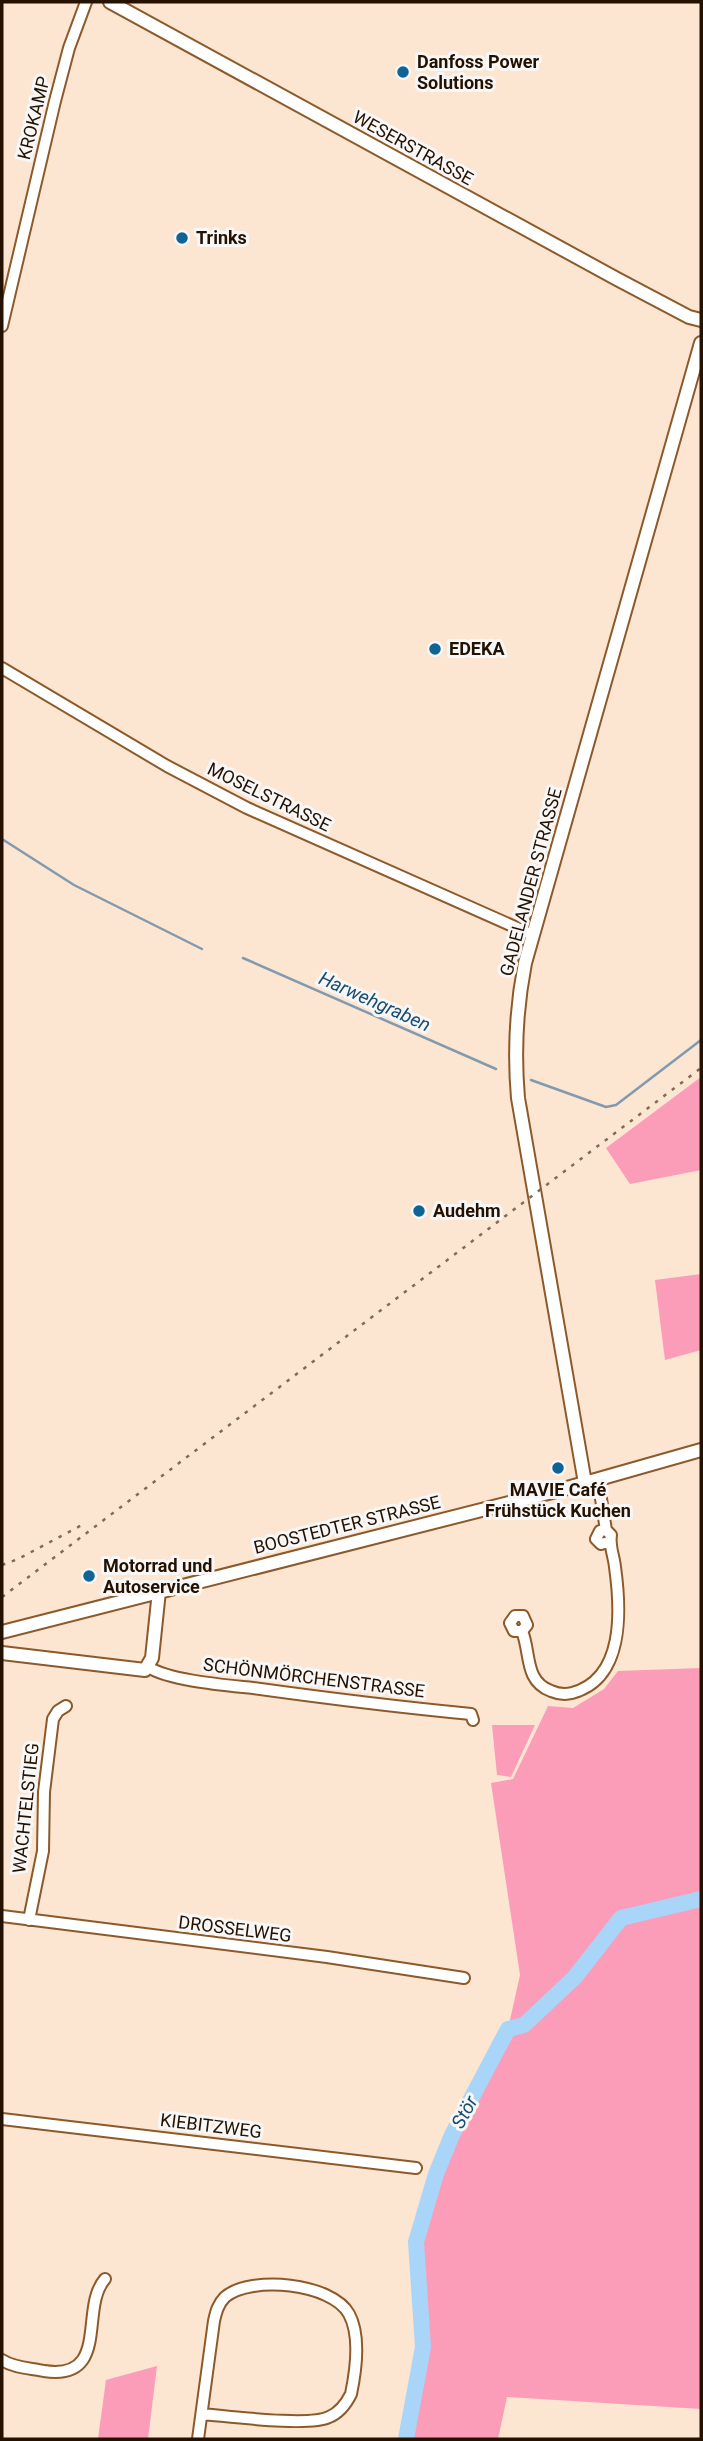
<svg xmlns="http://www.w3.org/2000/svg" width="703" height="2441" font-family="Roboto,sans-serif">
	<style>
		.green { fill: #fb9db8 }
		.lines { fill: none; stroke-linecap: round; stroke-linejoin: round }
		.stream { stroke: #819aae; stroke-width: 2.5 }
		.river { stroke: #a9d5f8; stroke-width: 16 }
		.minor-casing { stroke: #8c5a2a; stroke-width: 14 }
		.tertiary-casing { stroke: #8c5a2a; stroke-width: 16 }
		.minor { stroke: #fff; stroke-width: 10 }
		.tertiary { stroke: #fff; stroke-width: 12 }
		.rail { stroke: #806b58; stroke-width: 2.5; stroke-dasharray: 3.5 7; stroke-linecap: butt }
		.poi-dot { fill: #0f6495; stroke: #f7f7f7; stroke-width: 2.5 }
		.labels { text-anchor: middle; stroke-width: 6; stroke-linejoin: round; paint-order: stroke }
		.poi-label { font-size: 18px; font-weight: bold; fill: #251100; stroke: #f7f7f7; text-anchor: start }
		.street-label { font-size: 18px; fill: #251100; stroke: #f7f7f7 }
		.water-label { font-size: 19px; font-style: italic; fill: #194e70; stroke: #f7f7f7 }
	</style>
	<rect width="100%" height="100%" fill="#fce5d1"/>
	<path class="green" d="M701,1077V1170L630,1184L606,1148Z
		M701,1274V1350L665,1360L655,1280Z
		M701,1668V2409L507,2397L498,2439H412L423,2347L416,2242L436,2175L452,2135L508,2029L520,1975L491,1783L513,1779L548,1706L573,1708L604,1689L618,1671Z
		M492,1725H535L511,1777L497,1775Z
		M157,2366L148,2439H98L106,2380Z"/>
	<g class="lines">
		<path class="stream" d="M2,839L74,885L202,949
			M243,958L496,1069
			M531,1080L606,1107L616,1105L701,1040"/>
		<path class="river" d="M406,2439L423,2347L416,2242L436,2174L452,2135L508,2029L524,2025L575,1977L621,1918L701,1899"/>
		<g class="minor-casing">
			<path id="minor" d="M2,326L55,101L69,48L86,2
				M2,668L167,766L247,808L533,935
				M606,1530L600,1531L596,1539L601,1544L609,1542
				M522,1631H514L510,1623L515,1616H523L527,1625L522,1631C531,1653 524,1681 551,1691C558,1694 564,1695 572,1693C625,1679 621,1610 615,1567C614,1556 609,1546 611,1535L606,1530L598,1480
				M148,1667C171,1681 225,1685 253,1688C325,1698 398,1707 471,1714L473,1720
				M2,1916L327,1957L464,1978
				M29,1920L43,1851L44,1792L53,1719L58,1711L66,1706
				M2,2119L416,2168
				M2,2360C14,2368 30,2368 44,2371C111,2381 79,2308 105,2279
				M198,2439L214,2321C216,2312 218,2304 225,2297C251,2275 332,2283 349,2314C361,2336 356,2370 351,2394C346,2404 339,2413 329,2417C309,2427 228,2416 202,2414"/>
		</g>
		<g class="tertiary-casing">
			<path id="tertiary" d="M110,2L617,279L689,317L701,320
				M585,1483L518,1098C514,1052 516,1009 525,963L701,343
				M2,1632L560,1490L701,1450
				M2,1653L145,1670L152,1658L159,1591"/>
		</g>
		<use href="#minor" class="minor"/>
		<use href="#tertiary" class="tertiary"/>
		<path class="rail" d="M2,1565L18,1559L82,1525
			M2,1597L701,1068"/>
	</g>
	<g class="poi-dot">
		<circle cx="403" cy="72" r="7"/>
		<circle cx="182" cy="238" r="7"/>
		<circle cx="435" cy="649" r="7"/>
		<circle cx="419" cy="1211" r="7"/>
		<circle cx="558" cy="1468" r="7"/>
		<circle cx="89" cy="1576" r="7"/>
	</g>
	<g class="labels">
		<g class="poi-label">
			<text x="417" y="68">Danfoss Power<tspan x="417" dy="21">Solutions</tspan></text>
			<text x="196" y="244">Trinks</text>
			<text x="449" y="655">EDEKA</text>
			<text x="433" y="1217">Audehm</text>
			<text x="558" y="1496" text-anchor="middle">MAVIE Café<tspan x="558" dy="21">Frühstück Kuchen</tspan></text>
			<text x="103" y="1572">Motorrad und<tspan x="103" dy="21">Autoservice</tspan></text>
		</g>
		<g class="street-label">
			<text transform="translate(34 118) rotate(-76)" y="6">KROKAMP</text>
			<text transform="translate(413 148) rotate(29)" y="6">WESERSTRASSE</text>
			<text transform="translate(269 797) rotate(26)" y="6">MOSELSTRASSE</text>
			<text transform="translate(531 882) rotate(-75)" y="6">GADELANDER STRASSE</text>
			<text transform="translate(347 1525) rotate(-14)" y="6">BOOSTEDTER STRASSE</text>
			<text transform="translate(314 1678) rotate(7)" y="6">SCHÖNMÖRCHENSTRASSE</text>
			<text transform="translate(26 1808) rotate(-84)" y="6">WACHTELSTIEG</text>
			<text transform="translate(235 1929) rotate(7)" y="6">DROSSELWEG</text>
			<text transform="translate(211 2126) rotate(7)" y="6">KIEBITZWEG</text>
		</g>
		<g class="water-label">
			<text transform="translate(375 1001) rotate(24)" y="7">Harwehgraben</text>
			<text transform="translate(464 2112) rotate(-62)" y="7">Stör</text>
		</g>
	</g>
	<rect width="703" height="2441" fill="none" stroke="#251100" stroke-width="7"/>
</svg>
